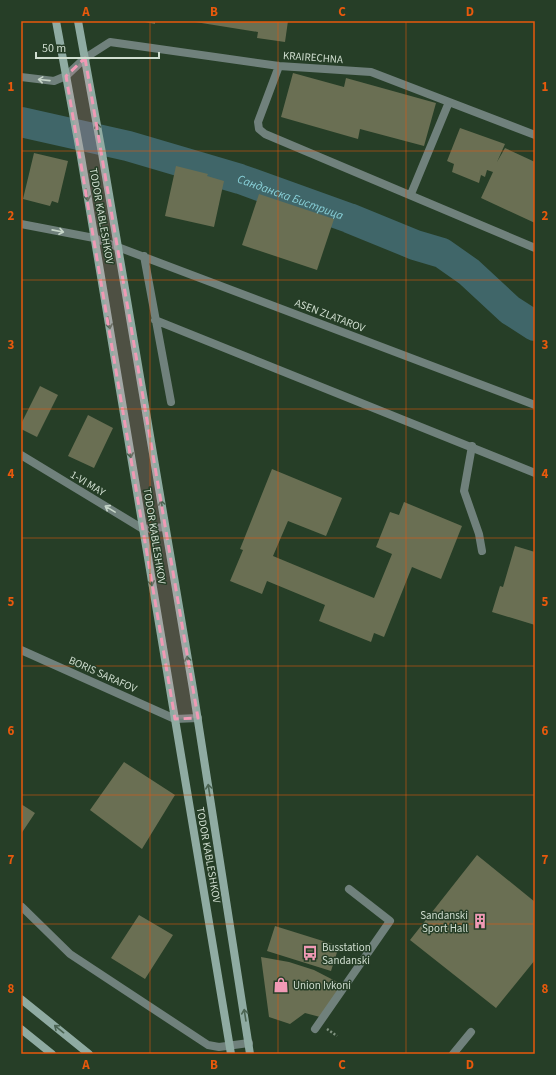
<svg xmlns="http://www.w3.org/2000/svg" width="556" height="1075" font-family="'Source Sans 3',sans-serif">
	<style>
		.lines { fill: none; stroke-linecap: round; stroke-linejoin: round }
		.river { stroke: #406669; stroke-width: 30 }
		.building { fill: #6a6f53 }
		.path { stroke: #809380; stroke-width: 2.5; stroke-dasharray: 2 2; stroke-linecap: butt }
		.lane { stroke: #70817c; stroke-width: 8 }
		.street { stroke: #70817c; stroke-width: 8 }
		.secondary { stroke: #8faba2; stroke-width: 8 }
		.oneway { stroke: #c6d5c8 }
		.oneway2 { stroke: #4b6452 }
		.marked { fill: #f09ab5; fill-opacity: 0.2; stroke: #f09ab5; stroke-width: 3; stroke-dasharray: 8 5; stroke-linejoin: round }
		.grid { fill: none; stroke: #e8590c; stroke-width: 1; stroke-opacity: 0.55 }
		.labels { text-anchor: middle; stroke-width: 3; stroke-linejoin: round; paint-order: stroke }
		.street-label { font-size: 11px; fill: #d0ded0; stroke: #263e27 }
		.poi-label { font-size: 11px; fill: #d0ded0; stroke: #263e27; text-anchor: start }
		.water-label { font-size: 12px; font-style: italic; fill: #88d0d8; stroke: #263e27 }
		.neatline { fill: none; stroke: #e8590c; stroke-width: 1.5 }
		.grid-label { font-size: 13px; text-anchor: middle; font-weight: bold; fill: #e8590c }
	</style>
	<rect width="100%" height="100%" fill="#263e27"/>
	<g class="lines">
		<path class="river" id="s1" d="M21,122L128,146L240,179L349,218L415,245L442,253L469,272L510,310L535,326"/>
	</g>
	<path class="building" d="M140,21H155V24Z
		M189,21H288L285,42L257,38L258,32Z
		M293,73L344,87L346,78L436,103L424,146L360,129L358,139L281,117Z
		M460,128L505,144L497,162L505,148L535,162V223L481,198L493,172L487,170L485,177L481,175L479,183L452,172L454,164L447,161Z
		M34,153L68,161L58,203L52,201L50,206L23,199Z
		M176,166L208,174L207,176L224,181L214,227L165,216Z
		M259,194L334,219L317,270L242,245Z
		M40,386L58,395L37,437L21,429V424Z
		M88,415L113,428L94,468L68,456Z
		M272,469L342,498L326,536L288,521L273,556L374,598L392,554L376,547L390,512L399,515L404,502L462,526L441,579L412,567L384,637L374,633L371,642L319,621L325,605L267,581L262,594L230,581L243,550L240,549Z
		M515,546L535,552V625L492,612L500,586L503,587Z
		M124,762L175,795L142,849L90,810Z
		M21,804L35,813L21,834Z
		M477,855L535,902V960L496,1008L410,940Z
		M139,915L173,935L145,979L111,958Z
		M275,926L339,946L331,971L267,951Z
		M261,957L289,962L314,970L343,985L320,1017L305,1013L290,1024L269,1017Z"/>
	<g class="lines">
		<path class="path" d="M327,1029L337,1036"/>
		<path class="lane" d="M472,446L464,491L479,534L482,551
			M22,907L70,954L208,1045L219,1047L249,1043
			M315,1029L390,921L349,889
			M453,1054L471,1032"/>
		<path class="street" d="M279,66L258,122L259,129L265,134L535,248
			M21,77L54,81L66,76L85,58L110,42L279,66L371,72L535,135
			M411,194L449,102
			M21,224L94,238L535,405
			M144,256L171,402
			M155,320L535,473
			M21,455L143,529L165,527
			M21,650L175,719L198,718"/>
		<path class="secondary" d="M56,21L81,157L231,1054
			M78,21L102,153L193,689L250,1054
			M21,999L89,1054
			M21,1029L52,1054"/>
	</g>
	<defs><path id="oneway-shaft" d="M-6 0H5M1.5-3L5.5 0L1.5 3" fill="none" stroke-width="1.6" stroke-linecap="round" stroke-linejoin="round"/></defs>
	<g class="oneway">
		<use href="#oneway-shaft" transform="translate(44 80) rotate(-174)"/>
		<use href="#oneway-shaft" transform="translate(58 231) rotate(11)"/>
		<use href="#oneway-shaft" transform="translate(110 509) rotate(-149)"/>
	</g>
	<g class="oneway2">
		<use href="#oneway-shaft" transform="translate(98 129) rotate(-100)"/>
		<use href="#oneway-shaft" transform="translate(87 195) rotate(81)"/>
		<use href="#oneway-shaft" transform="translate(109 323) rotate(80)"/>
		<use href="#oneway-shaft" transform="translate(130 452) rotate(80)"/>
		<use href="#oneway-shaft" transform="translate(162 506) rotate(-100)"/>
		<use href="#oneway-shaft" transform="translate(151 580) rotate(80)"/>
		<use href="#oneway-shaft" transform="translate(188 662) rotate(-100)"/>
		<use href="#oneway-shaft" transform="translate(209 790) rotate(-99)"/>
		<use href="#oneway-shaft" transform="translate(245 1015) rotate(-99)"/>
		<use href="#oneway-shaft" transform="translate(59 1029) rotate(-141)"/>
	</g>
	<path class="marked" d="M85,58L198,718L175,719L66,76Z"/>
	<path class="grid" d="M150,21V1054M278,21V1054M406,21V1054M21,151H535M21,280H535M21,409H535M21,538H535M21,666H535M21,795H535M21,924H535"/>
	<defs>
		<g id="building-bare" transform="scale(1.2)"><path d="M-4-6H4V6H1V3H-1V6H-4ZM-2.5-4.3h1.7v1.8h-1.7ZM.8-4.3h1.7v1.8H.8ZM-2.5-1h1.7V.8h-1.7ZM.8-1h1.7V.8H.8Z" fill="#f09ab5" stroke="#263e27" stroke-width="2.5" paint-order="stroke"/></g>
		<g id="bus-bare" transform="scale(1.2)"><path d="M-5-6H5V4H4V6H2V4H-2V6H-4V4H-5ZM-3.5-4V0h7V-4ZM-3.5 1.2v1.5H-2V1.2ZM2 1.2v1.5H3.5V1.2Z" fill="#f09ab5" stroke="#263e27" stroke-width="2.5" paint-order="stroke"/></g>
		<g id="shop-bare" transform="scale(1.2)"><path d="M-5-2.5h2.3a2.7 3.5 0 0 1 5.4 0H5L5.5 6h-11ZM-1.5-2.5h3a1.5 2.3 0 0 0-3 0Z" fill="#f09ab5" stroke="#263e27" stroke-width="2.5" paint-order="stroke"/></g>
	</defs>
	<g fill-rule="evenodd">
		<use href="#building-bare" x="480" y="921"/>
		<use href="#bus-bare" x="310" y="953"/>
		<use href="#shop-bare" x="281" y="985"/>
	</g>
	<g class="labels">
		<g class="street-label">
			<text transform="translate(313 57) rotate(4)" y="4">KRAIRECHNA</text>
			<text transform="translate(102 216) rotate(80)" y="4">TODOR KABLESHKOV</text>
			<text transform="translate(330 315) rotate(21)" y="4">ASEN ZLATAROV</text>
			<text transform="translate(88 483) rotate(31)" y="4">1-VI MAY</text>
			<text transform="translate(155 536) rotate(81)" y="4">TODOR KABLESHKOV</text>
			<text transform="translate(103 674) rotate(24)" y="4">BORIS SARAFOV</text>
			<text transform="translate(209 855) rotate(80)" y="4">TODOR KABLESHKOV</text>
		</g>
		<g class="poi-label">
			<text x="468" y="919" text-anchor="end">Sandanski<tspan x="468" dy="13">Sport Hall</tspan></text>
			<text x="322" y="951">Busstation<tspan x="322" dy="13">Sandanski</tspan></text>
			<text x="293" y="989">Union Ivkoni</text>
		</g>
		<g class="water-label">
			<text dy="4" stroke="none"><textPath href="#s1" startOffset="280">Санданска Бистрица</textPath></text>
		</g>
	</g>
	<rect width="556" height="1075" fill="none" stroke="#263e27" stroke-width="44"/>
	<path d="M36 52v6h123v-6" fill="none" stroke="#d0ded0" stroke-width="2"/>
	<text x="42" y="52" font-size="12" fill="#d0ded0" stroke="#263e27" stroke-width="3" paint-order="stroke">50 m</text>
	<rect x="22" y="22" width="512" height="1031" class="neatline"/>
	<g class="grid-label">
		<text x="86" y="16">A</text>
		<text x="214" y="16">B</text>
		<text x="342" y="16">C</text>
		<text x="470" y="16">D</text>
		<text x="11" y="91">1</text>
		<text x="545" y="91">1</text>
		<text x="11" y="220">2</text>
		<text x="545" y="220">2</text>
		<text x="11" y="349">3</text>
		<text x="545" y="349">3</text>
		<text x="11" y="478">4</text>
		<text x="545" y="478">4</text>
		<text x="11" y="606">5</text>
		<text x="545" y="606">5</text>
		<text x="11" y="735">6</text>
		<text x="545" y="735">6</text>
		<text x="11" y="864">7</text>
		<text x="545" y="864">7</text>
		<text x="11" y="993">8</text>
		<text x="545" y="993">8</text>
		<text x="86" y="1069">A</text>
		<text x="214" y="1069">B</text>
		<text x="342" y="1069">C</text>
		<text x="470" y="1069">D</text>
	</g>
</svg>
